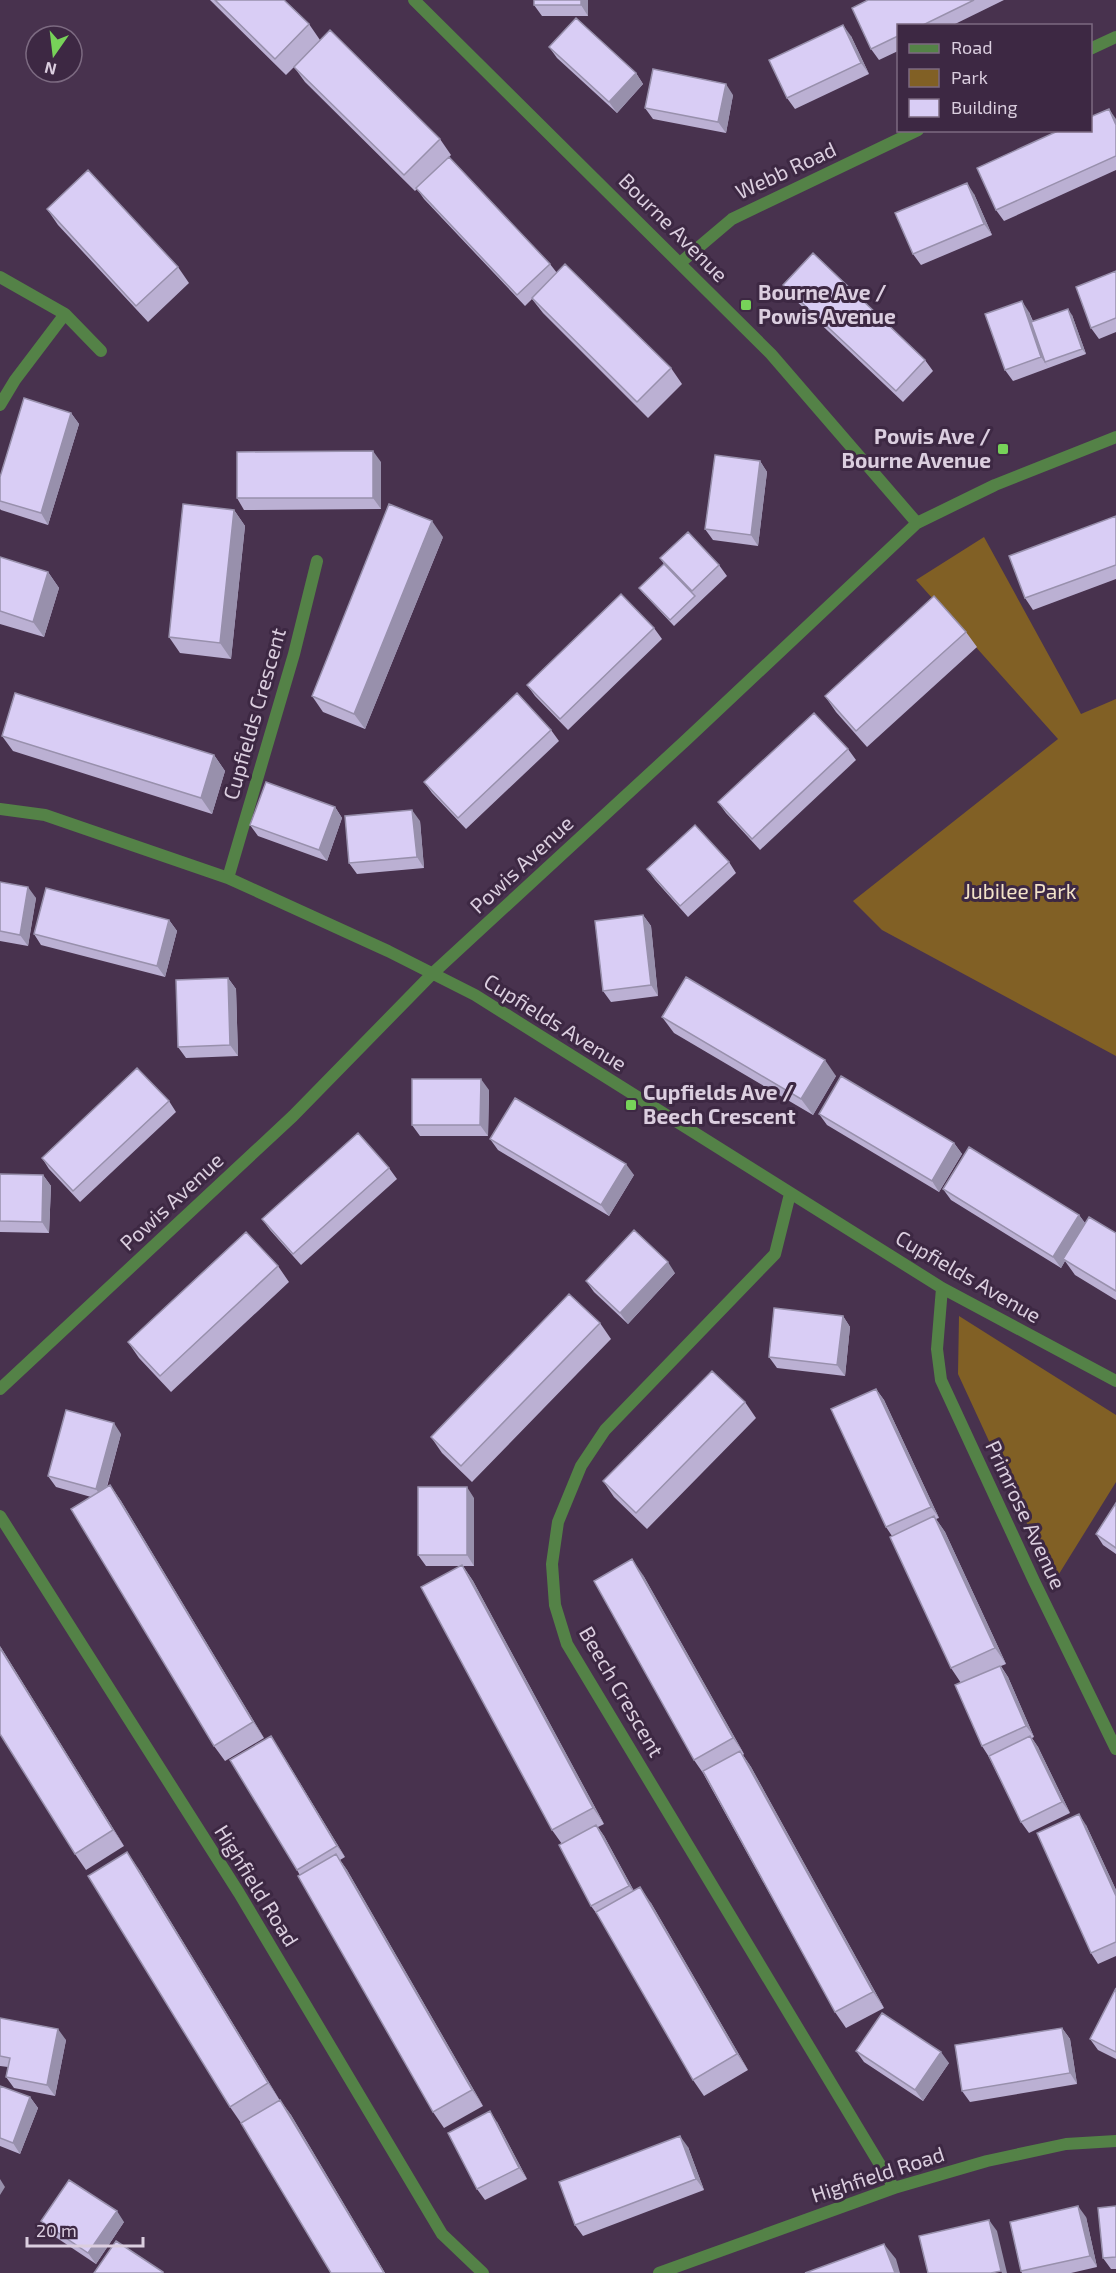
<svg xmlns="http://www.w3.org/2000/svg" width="1116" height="2273" font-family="'Exo 2',sans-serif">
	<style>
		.green { fill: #816025 }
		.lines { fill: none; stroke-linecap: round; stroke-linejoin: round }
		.street { stroke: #548247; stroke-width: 12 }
		.wall { fill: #bbb0d3 }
		.shaded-wall { fill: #9890ac }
		.building { fill: #d9cdf5; stroke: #9890ac; stroke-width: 1.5 }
		.poi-dot { fill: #77d259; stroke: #3d2843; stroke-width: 2 }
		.labels { text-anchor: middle; stroke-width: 6; stroke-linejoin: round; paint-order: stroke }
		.street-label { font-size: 21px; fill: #dbcedf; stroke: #3d2843 }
		.poi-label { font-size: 21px; font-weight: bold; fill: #dbcedf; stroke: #3d2843; text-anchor: start }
		.park-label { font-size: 21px; fill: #f2e2c8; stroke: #3d2843 }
	</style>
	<rect width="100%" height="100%" fill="#48324e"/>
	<path class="green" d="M984,537L1081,714L1116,699V1056L882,930L853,901L1058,739L916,580Z
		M959,1316L1116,1415V1482L1054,1582L958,1374Z"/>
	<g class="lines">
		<path class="street" d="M414,0L771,354L917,523
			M1090,49L1116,37
			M680,263L732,219L918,130
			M0,277L65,314L15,380L0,405
			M65,314L101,351
			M0,809L45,815L228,878L388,951L475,995L942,1288L1116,1381
			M228,878L294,654L317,561
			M790,1194L775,1254L605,1430L581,1466L558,1522L552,1564L555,1605L567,1644L894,2188
			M942,1288L937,1349L941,1380L1034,1581L1116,1749
			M0,1389L293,1116L432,974L685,741L917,523L995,485L1116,437
			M0,1516L239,1893L442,2234L483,2273
			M659,2273L894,2188L987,2161L1066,2144L1116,2141"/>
	</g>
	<path class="wall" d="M210,0H284L309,24L320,40L440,139L451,155L441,165L550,264L557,273L671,368L682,384L648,418L543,313L532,299L525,306L424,199L417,189L415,191L305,82L294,67L286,75Z
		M588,0V16H542L534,5Z
		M868,0H1004L951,26H898V51L879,60L871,49Z
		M851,36L869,74L795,109L787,98Z
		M549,47L636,73L643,84L617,113L557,58Z
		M733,95L726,133L653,119L645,108Z
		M1116,119V170L1004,221L996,210Z
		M974,194L992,235L921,265L913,254Z
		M47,209L178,267L189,283L148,322L58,225Z
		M1116,271V332L1099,339L1091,328Z
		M783,285L925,360L933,371L903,402L791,296Z
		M1029,312L1033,321L1072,315L1086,354L1013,381L1005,370Z
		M71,413L79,424L48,525L1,510L0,509V477Z
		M760,461L767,472L758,546L713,540L705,529Z
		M381,462V509L244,510L237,498Z
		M234,510L245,526L231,659L180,653L169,637Z
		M1116,516V579L1033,610L1025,598Z
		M443,537L365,729L323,712L312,696Z
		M0,557L48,572L59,588L44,637L0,624Z
		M660,558L719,565L727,576L674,626L643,593L639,588L664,564Z
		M654,628L662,639L568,730L535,696L527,685Z
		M966,632L977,647L867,747L836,712L825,696Z
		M551,730L559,741L466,829L432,793L424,782Z
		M2,736L214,755L225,771L212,814L13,751Z
		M848,749L856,760L760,850L726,813L718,802Z
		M335,807L342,818L327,861L258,836L250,825Z
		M420,821L424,868L357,874L349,863Z
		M729,862L736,873L688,917L655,880L647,869Z
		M0,882L36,898L28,946L0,941Z
		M643,915L651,926L658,996L611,1002L603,991Z
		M169,920L177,931L165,977L41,945L34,934Z
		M228,978L236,989L238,1056L186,1058L178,1047Z
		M662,1017L836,1076L813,1115L674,1033Z
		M489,1090L488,1136H420L412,1125Z
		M169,1101L176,1112L80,1202L49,1169L42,1158Z
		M819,1114L954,1143L962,1154L939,1192L827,1125Z
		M490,1139L634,1175L609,1216L498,1150Z
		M389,1168L397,1179L301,1265L270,1230L262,1219Z
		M0,1174L43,1175L51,1186L49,1233L0,1232Z
		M943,1189L1079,1215L1085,1223L1116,1233V1300L1075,1275L1065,1261L1061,1268L951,1200Z
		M278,1266L289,1282L171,1392L139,1358L128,1342Z
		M675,1273L628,1324L594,1292L586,1281Z
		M843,1316L850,1327L845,1376L777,1368L769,1357Z
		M600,1323L611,1339L472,1482L442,1453L431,1437Z
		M876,1389L884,1400L939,1518L936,1519L945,1532L1006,1664L1001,1666L1008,1677L1034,1737L1032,1738L1038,1747L1070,1813L1029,1833L1021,1822L989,1757L982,1746L961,1683L951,1668L892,1536L886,1527Z
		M745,1402L756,1418L647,1529L614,1497L603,1481Z
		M121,1434L107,1487L110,1485L121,1501L264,1738L225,1761L214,1746L91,1497L56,1487L48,1476Z
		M474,1498V1566H463L473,1581L604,1824L598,1827L604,1836L634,1891L651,1903L748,2070L704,2096L693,2080L599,1917L591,1906L562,1844L552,1830L459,1566H426L418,1555Z
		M1116,1503V1554L1103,1545L1096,1534Z
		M643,1575L744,1754L743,1755L751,1767L884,2008L846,2028L835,2012L703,1773L694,1760Z
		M0,1646L124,1846L86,1870L75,1854Z
		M278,1747L345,1857L340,1860L347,1870L483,2106L444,2128L433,2112L297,1870Z
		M1086,1825L1116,1890V1956L1098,1964L1091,1953Z
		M138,1868L279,2099L291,2115L385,2273H331L241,2123L230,2107Z
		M1116,1988V2059L1098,2050L1090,2039Z
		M0,2018L66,2040L55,2096L14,2088L6,2077L8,2067L0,2066Z
		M1062,2028L1070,2039L1077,2084L970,2102L962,2091Z
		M856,2051L949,2063L923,2101L864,2062Z
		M0,2086L30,2097L38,2108L20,2154L0,2146Z
		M497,2122L527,2179L485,2200L477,2189Z
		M688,2147L704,2190L583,2236L575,2225Z
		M1116,2206V2269H1111L1103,2258Z
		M1086,2217L1097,2267L1071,2273H1022L1021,2271Z
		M41,2221L124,2222L96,2264L48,2232Z"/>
	<path class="shaded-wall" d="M581,0H588V16L581,5Z
		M843,25L851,36L869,74L861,63Z
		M636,73L643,84L617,113L609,102Z
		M726,84L733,95L726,133L718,122Z
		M1109,109L1116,119V125Z
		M967,183L974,194L992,235L984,224Z
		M1022,301L1029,312L1047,361L1045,362L1049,368L1041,357Z
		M1068,309L1072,315L1086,354L1082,349Z
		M71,413L79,424L48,525L41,513Z
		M373,451L381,462V509L373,498Z
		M760,461L767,472L758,546L751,535Z
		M234,510L245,526L231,659L220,643Z
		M432,521L443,537L365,729L354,714Z
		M48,572L59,588L44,637L33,622Z
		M214,755L225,771L212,814L201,798Z
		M335,807L342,818L327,861L319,850Z
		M412,810L420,821L424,868L417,857Z
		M28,887L36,898L28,946L20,935Z
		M643,915L651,926L658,996L651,985Z
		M169,920L177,931L165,977L157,966Z
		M228,978L236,989L238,1056L230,1045Z
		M825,1060L836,1076L813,1115L801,1099Z
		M481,1079L489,1090L488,1136L480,1125Z
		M954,1143L962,1154L939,1192L932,1181Z
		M626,1164L634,1175L609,1216L601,1205Z
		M43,1175L51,1186L49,1233L42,1222Z
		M1079,1215L1087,1226L1063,1259L1065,1261L1061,1268L1053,1257Z
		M668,1262L675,1273L628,1324L620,1313Z
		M843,1316L850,1327L845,1376L837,1365Z
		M876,1389L884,1400L939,1518L931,1507Z
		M114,1423L121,1434L103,1500L96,1489Z
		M110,1485L121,1501L264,1738L253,1722Z
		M467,1487L474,1498V1566L467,1555Z
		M934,1516L945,1532L1006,1664L995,1648Z
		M632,1559L643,1575L744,1754L733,1738Z
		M462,1565L473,1581L604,1824L593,1808Z
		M0,1646L124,1846L113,1830L0,1648Z
		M1000,1666L1008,1677L1034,1737L1026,1726Z
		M271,1736L278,1747L345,1857L337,1846Z
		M1030,1736L1038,1747L1070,1813L1062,1802Z
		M740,1751L751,1767L884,2008L873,1992Z
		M1079,1814L1086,1825L1116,1890V1896Z
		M596,1825L604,1836L637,1897L629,1886Z
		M127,1852L138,1868L279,2099L268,2083Z
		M336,1854L347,1870L483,2106L472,2090Z
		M640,1887L651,1903L748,2070L737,2054Z
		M1062,2028L1070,2039L1077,2084L1070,2073Z
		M58,2029L66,2040L55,2096L47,2085Z
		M941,2052L949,2063L923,2101L915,2090Z
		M30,2097L38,2108L20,2154L13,2143Z
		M280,2100L291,2115L385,2273H384Z
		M490,2111L497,2122L527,2179L519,2168Z
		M680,2136L688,2147L704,2190L696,2179Z
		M0,2179L5,2187L0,2195Z
		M1078,2206L1086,2217L1097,2267L1090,2256Z
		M117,2211L124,2222L96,2264L88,2253Z
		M989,2220L997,2231L1007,2273H1002L1001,2271Z
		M884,2244L896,2259L900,2273H895Z"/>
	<path class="building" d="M215,0H284L309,24L275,59Z
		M534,0H581V5H534Z
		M868,0H974L921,26H898V36L871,49L852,8Z
		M576,18L636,73L609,102L549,47Z
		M843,25L861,63L787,98L769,60Z
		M330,30L440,139L404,175L294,67Z
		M653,69L726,84L718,122L645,108Z
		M1109,109L1116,125V156L996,210L977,168L1060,130H1090V117Z
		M449,157L550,264L517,295L416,188Z
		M88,170L178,267L136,306L47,209Z
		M967,183L984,224L913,254L895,213Z
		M813,253L925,360L896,391L783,285Z
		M565,264L671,368L637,402L532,298Z
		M1116,271V318L1091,328L1076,287Z
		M1022,301L1041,357L1005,370L985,314Z
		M1068,309L1082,349L1045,362L1031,322Z
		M24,398L71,413L41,513L0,501V477Z
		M373,451V498H237V452Z
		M715,455L760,461L751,535L705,529Z
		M183,504L234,510L220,643L169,637Z
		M389,504L432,521L354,714L312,696Z
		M1116,516V565L1025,598L1009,556Z
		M688,532L719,565L692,591L660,558Z
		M0,557L48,572L33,622L0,611Z
		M664,564L695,596L670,620L639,588Z
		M621,594L654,628L560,719L527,685Z
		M934,596L966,632L856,731L825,696Z
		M15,693L214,755L201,798L2,736Z
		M517,693L551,730L458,818L424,782Z
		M814,713L848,749L752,839L718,802Z
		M266,782L335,807L319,850L250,825Z
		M412,810L417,857L349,863L345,816Z
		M695,825L729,862L680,906L647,869Z
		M0,882L28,887L20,935L0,931Z
		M46,888L169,920L157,966L34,934Z
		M643,915L651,985L603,991L595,921Z
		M686,977L825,1060L801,1099L662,1017Z
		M228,978L230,1045L178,1047L176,980Z
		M137,1068L169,1101L73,1191L42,1158Z
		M841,1076L954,1143L932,1181L819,1114Z
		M412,1079H481L480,1125H412Z
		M515,1098L626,1164L601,1205L490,1139Z
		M358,1133L389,1168L293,1254L262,1219Z
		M969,1147L1079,1215L1053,1257L943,1189Z
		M0,1174L43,1175L42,1222L0,1221Z
		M1089,1217L1116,1233V1291L1063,1259Z
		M634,1230L668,1262L620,1313L586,1281Z
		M246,1232L278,1266L160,1376L128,1342Z
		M569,1294L600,1323L461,1466L431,1437Z
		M774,1308L843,1316L837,1365L769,1357Z
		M712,1371L745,1402L636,1513L603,1481Z
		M876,1389L931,1507L886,1527L831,1409Z
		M66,1410L114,1423L96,1489L48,1476Z
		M110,1485L253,1722L214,1746L71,1509Z
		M418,1487H467V1555H418Z
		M1116,1503V1548L1096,1534Z
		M934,1516L995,1648L951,1668L890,1537Z
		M632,1559L733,1738L694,1760L594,1581Z
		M462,1565L593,1808L552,1830L421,1587Z
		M0,1648L113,1830L75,1854L0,1734Z
		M1000,1666L1026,1726L982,1746L955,1685Z
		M271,1736L337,1846L297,1870L230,1760Z
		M1030,1736L1062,1802L1021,1822L989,1756Z
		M740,1751L873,1992L835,2012L703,1771Z
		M1079,1814L1116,1896V1942L1091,1953L1037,1833Z
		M596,1825L629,1886L591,1906L559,1845Z
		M127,1852L268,2083L230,2107L88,1876Z
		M336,1854L472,2090L433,2112L298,1876Z
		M640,1887L737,2054L693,2080L596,1912Z
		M1116,1988V2052L1090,2039Z
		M882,2013L941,2052L915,2090L856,2051Z
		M0,2018L58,2029L47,2085L6,2077L10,2058L0,2056Z
		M1062,2028L1070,2073L962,2091L955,2045Z
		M0,2086L30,2097L13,2143L0,2138Z
		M280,2100L384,2273H331L241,2123Z
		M490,2111L519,2168L477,2189L448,2133Z
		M680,2136L696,2179L575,2225L559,2182Z
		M69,2180L117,2211L88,2253L41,2221Z
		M1078,2206L1090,2256L1021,2271L1010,2222Z
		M1116,2206V2257L1103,2258L1098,2208Z
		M989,2220L1001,2271L991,2273H928L919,2236Z
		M116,2241L163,2272V2273H94Z
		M884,2244L895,2273H805Z"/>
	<g class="poi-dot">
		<rect x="740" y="299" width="12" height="12" rx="3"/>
		<rect x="997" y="443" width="12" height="12" rx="3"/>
		<rect x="625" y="1099" width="12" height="12" rx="3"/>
	</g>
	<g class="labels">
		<g class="street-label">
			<text transform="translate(786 171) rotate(-25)" y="7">Webb Road</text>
			<text transform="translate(673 228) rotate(45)" y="7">Bourne Avenue</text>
			<text transform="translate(255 714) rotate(-74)" y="7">Cupfields Crescent</text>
			<text transform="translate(522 865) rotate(-43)" y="7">Powis Avenue</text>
			<text transform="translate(555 1023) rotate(32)" y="7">Cupfields Avenue</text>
			<text transform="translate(172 1202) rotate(-43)" y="7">Powis Avenue</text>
			<text transform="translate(968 1277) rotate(30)" y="7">Cupfields Avenue</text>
			<text transform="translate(1025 1515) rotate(65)" y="7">Primrose Avenue</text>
			<text transform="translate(621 1692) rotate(60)" y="7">Beech Crescent</text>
			<text transform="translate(256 1886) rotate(58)" y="7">Highfield Road</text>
			<text transform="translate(878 2175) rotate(-18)" y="7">Highfield Road</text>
		</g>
		<g class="poi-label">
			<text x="758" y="300">Bourne Ave /<tspan x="758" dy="24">Powis Avenue</tspan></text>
			<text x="991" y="444" text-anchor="end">Powis Ave /<tspan x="991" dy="24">Bourne Avenue</tspan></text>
			<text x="643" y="1100">Cupfields Ave /<tspan x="643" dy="24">Beech Crescent</tspan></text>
		</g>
		<g class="park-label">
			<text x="1020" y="899">Jubilee Park</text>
		</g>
	</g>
	<rect x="897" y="24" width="195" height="108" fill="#3d2843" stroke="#7c6a81" stroke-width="1.5"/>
	<rect x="909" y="44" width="30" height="9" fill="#548247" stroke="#7c6a81" stroke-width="1.5"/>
	<text x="951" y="54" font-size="18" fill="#dbcedf">Road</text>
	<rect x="909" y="69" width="30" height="18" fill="#816025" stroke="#7c6a81" stroke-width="1.5"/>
	<text x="951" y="84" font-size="18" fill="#dbcedf">Park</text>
	<rect x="909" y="99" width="30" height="18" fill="#d9cdf5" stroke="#7c6a81" stroke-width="1.5"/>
	<text x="951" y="114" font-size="18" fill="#dbcedf">Building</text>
	<g transform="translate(54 54) rotate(194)"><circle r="28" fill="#3d2843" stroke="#7c6a81" stroke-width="1.5"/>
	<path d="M0-4.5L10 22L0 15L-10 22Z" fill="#77d259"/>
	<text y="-9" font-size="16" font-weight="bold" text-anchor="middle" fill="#dbcedf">N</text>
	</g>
	<path d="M27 2237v9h116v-9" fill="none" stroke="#dbcedf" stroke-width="3"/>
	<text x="36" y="2237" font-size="18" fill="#dbcedf" stroke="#3d2843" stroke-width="4.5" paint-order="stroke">20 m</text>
</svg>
